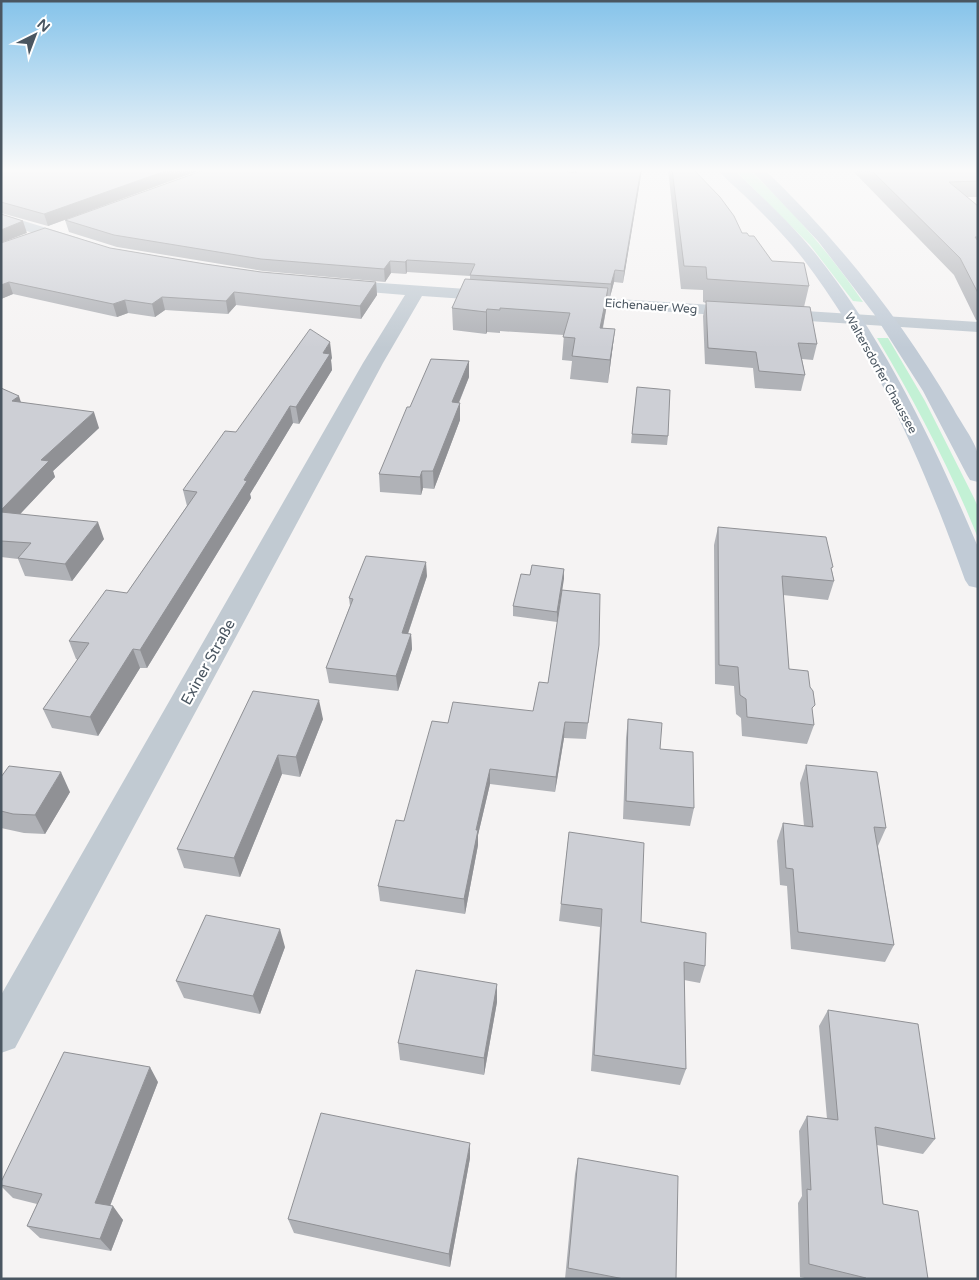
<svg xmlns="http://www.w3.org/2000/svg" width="979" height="1280" font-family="'Varela Round',sans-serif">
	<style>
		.green { fill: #c3f1d5 }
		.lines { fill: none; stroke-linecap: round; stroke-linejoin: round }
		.street { fill: #c1cad2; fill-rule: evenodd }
		.secondary { fill: #c1cbd6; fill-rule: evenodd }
		.wall { fill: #b0b2b7 }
		.shaded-wall { fill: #909195 }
		.building { fill: #cdcfd5; stroke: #909195 }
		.labels { text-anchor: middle; stroke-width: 4.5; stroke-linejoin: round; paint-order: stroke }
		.far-street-label { font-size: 12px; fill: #4a5661; stroke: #fff }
		.street-label { font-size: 15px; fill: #4a5661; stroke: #fff }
	</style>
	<rect width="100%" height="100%" fill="#f5f3f3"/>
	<path class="green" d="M734,169H748C791,209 830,253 863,302L853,301L810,245Z
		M877,338H888L925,401L974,498L978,507V538C950,468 915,402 877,338Z"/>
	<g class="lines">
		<path class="street" d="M1,214L79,238L82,241L79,244L74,246L1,223Z
			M338,280L495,291L501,292L504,296L501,300L495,301L422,296L383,363L15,1048L1,1053V995L363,363L405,295L332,289L330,285L332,281Z
			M570,296L978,322V332L564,305L561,301L564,297Z"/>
		<path class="secondary" d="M718,169H733C761,196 790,222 815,253C883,338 932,439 975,540L978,547V588L969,586L965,580C925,468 876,355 804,260C787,238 767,218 748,199C738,189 726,180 718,169Z
			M750,169H764C838,240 901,319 953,408C959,420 976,442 978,455C979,463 978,473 978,482L970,480L967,475L923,391L874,314L818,241Z"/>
	</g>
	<path class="wall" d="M1,169H203L48,226L1,213Z
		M571,169H642L623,283L614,282L610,297L607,296L606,310L603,328L615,329L608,383L570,379L572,361L562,360L564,335L500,331V333L487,332L486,334L453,330L452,308L470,279V276L407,272L406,274L391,273L385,282L263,271L117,247L69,232L65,220L568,172L574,173Z
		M668,169H693L742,233L749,236L772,261L809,286L804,307L817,344L813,360L802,359L805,375L801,391L755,388L753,368L705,364L703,316L706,303L703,302V290L681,289Z
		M851,169H978V197H967L978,206V320H976L954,275Z
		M1,243L110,248L205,264L261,272L376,282L377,295L361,319L236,305L228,314L165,310L155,317L128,313L117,317L13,294L1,299Z
		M332,358L331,360L332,370L299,424L293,423L250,494L251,498L147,668H140L98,736L52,728L43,709L78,660L76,659L69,641L127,593L187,506L183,490L236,432Z
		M469,361V377L459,403L460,420L434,489L423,488L421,495L380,492L379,474L410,407Z
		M637,387L668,436L667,445L631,443Z
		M1,388L21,402L99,428L53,471L55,477L20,514L104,539L72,581L25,576L18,559L1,557Z
		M718,527L832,571L834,581L828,600L783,595L789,669L812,712L814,725L807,744L742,736L741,718L736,714L734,686L715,684L714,545Z
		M564,569L562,590L597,660L586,739L564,738L555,792L490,784L478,835V845L465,914L380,901L378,886L404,821L448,723L533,711L548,683L562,591L557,622L513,616V606L530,575Z
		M427,576L408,634H411L412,649L398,691L329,683L326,668L350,606L349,598Z
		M253,691L323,719L300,777L282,774L240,877L184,868L177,849Z
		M628,719L694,808L690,826L623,819L626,738Z
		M806,765L886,828L878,846L894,945L885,962L791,949L787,886L780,885L777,841L783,823L804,826L800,783Z
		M1,777L70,792L45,834L24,833L1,828Z
		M569,832L641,922L705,966L700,983L684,980L686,1069L680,1085L591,1071L600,927L559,921Z
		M285,947L260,1014L184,998L176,981Z
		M497,984V1002L484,1075L400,1060L398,1043Z
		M828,1010L935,1139L923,1154L877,1145L883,1204L928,1279H809L800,1277L798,1203L802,1196L799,1131L807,1116L827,1119L819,1026Z
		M158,1082L110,1206L123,1220L111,1251L40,1238L27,1226L37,1204L13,1198L1,1186V1182Z
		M470,1158L450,1267L294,1233L288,1219Z
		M578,1158L676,1279H565L575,1174Z"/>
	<path class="shaded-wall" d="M171,169H203L48,226L44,214Z
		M641,169H642L623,283L624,271Z
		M23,221L27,233L1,243V230Z
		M407,260V272L406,274L405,262Z
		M390,261L391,273L385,282L384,269Z
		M615,270L614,282L610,297L611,284Z
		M9,282L13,294L1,299V285Z
		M376,282L377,295L361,319L360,306Z
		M608,288L606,310L598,351L600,328Z
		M234,292L236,305L228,314L226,301Z
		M162,297L165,310L155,317L152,304Z
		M125,300L128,313L117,317L113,304Z
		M487,309V332L486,334V312Z
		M615,329L612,352L608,383L610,360Z
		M330,342L332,358L331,360L332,370L299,424L296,407L323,353Z
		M469,361V377L452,419V402Z
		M19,396L24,412L12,401Z
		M460,403V420L434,489L433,471Z
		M290,406L293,423L250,494L251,498L147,668L140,650Z
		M94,412L99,428L53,471L55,477L7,528L1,516V510L41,460Z
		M422,471L423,488L421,495L420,477Z
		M98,522L104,539L72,581L65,564Z
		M426,562L427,576L403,648L402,633Z
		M564,569V579L557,622V612Z
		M411,634L412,649L398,691L396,676Z
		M133,649L140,668L98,736L90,717Z
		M319,700L323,719L300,777L296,757Z
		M565,722L564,738L555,792L556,777Z
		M278,755L282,774L240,877L234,858Z
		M490,769V784L478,835V845L465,914L464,899L476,830Z
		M61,772L70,792L45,834L35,815Z
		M280,929L285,947L260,1014L253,996Z
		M497,984V1002L484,1075V1058Z
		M150,1067L158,1082L106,1216L95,1203Z
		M470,1143V1158L450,1267L449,1254Z
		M113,1206L123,1220L111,1251L100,1239Z"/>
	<path class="building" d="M1,169H171L44,214L1,202Z
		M207,169H566L568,172L576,173L578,169H641L624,271L615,270L611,284L470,275L475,264L407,260L405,262L390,261L384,269L261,259L114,235L65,220Z
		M672,169H693L720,197L734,216L742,233H747L749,236H754L772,261L804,263L809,286L707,279L706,267L684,266Z
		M870,169H978V181L949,182L978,206V237H975L978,241V293L960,258Z
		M1,214L23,221L1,230Z
		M45,228L110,248L205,264L261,272L376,282L360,306L234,292L226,301L162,297L152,304L125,300L113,304L9,282L1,285V243Z
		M465,279L608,288L600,328L615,329L610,360L572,356L575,338L563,337L570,313L500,308V310L487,309L486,312L452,308Z
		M706,301L810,307L817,344L798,343L805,375L759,371L756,352L708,348Z
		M310,329L330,342L323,353L330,354L296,407L290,406L244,480L247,481L140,650L133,649L90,717L43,709L89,643L69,641L106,590L127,593L197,492L183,490L225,431L236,432Z
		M431,359L469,361L452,402L460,403L433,471H422L420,477L379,474L407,407H410Z
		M637,387L670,390L668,436L632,434Z
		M1,388L19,396L12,401L94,412L41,460L49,461L1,510Z
		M1,512L98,522L65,564L18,558L31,543L1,541Z
		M718,527L826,537L833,567L831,568L834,581L782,576L789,669L808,671L810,687L813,691L815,705L812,708L814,725L747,717L746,699L740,695L738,667L719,665Z
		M366,556L426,562L402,633L411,634L396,676L326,668L353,599L349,598Z
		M532,565L564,569L557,612L513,606L521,574L530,575Z
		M562,590L600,594L599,645L588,723L565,722L556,777L490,769L476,830H478L464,899L378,886L396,820L404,821L432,721L448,723L453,702L533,711L539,682L548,683Z
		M253,691L319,700L296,757L278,755L234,858L177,849Z
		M628,719L662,723L660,749L693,752L694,808L626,801Z
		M806,765L877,772L886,828L874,827L894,945L798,932L793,869L786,868L783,823L813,827Z
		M9,766L61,772L35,815L13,814L1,811V777Z
		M569,832L644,843L641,922L706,933L705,966L684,962L686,1069L594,1055L602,909L561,904Z
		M206,915L280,929L253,996L176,981Z
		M416,970L497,984L484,1058L398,1043Z
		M828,1010L918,1024L935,1139L875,1127L883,1204L918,1211L928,1279H866V1278L809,1264L807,1189L811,1190L807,1116L838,1120Z
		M64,1052L150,1067L95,1203L113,1206L100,1239L27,1226L42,1194L1,1185V1182Z
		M321,1113L470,1143L449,1254L288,1219Z
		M578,1158L678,1176L676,1279H624L568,1268Z"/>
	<linearGradient id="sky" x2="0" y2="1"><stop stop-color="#85c3ea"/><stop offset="0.49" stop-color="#fafafa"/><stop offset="1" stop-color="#fafafa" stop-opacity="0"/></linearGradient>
	<rect width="979" height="348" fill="url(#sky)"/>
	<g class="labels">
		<g class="far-street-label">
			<text transform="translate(651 306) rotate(4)" y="4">Eichenauer Weg</text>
			<text transform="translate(881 373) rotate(61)" y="4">Waltersdorfer Chaussee</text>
		</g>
		<g class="street-label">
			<text transform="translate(208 662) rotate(-61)" y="5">Exiner Straße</text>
		</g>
	</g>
	<rect width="979" height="1280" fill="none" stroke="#4a5661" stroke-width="5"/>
	<g transform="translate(35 35) rotate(42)" stroke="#ffffff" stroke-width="4" paint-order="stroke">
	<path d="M0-4L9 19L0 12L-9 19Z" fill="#4a5661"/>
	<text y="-8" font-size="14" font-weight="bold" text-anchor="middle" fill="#4a5661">N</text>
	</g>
</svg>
